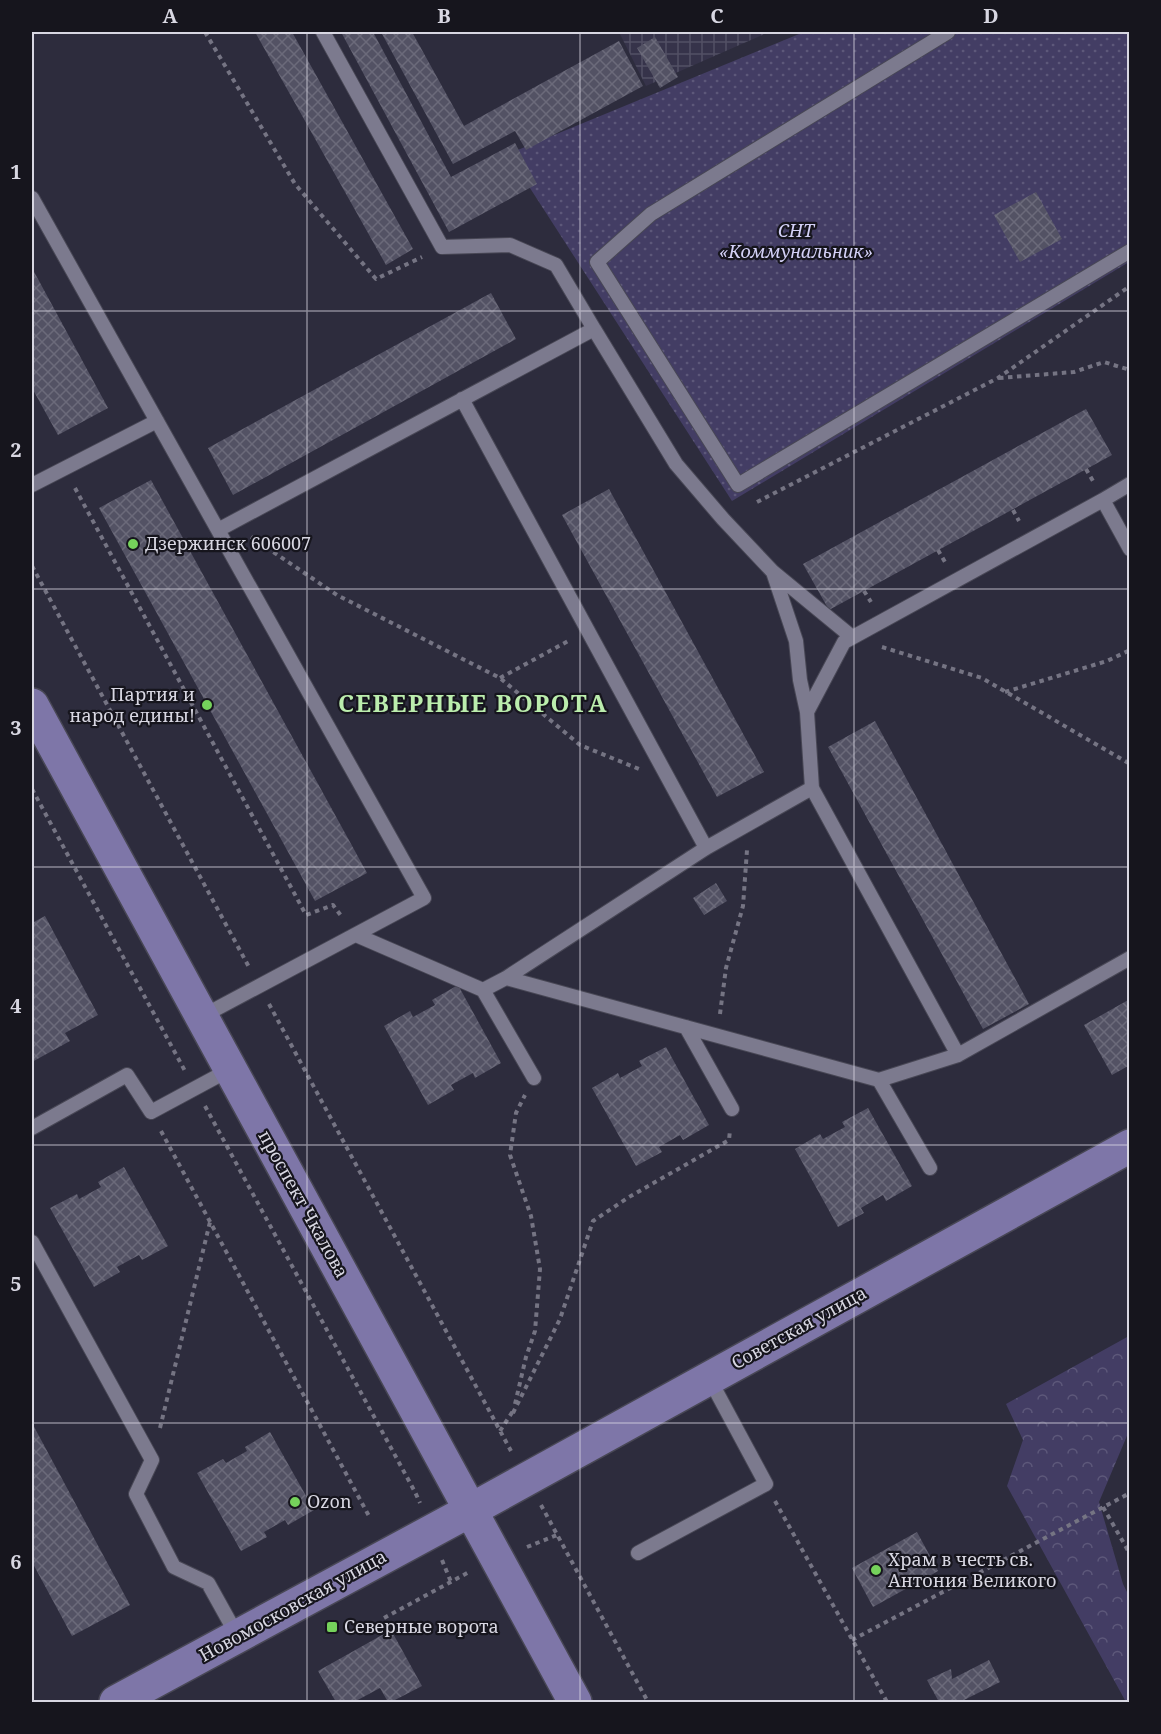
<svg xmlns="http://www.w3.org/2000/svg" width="1161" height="1734" font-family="'Noto Serif',serif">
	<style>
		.industrial { fill: url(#industrial-grid) }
		.forest { fill: url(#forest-crowns) }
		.park { fill: url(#park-dots) }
		.building { fill: url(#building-cross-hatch) }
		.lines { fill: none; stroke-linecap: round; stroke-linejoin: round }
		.lane-casing { stroke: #484755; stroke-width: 16 }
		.secondary-casing { stroke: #484755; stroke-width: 36 }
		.path { stroke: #757483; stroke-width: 4; stroke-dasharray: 4.5 4.5; stroke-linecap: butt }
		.lane { stroke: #7c7a8e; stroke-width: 14 }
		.secondary { stroke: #7e76a8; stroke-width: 33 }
		.grid { fill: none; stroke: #d8d7e2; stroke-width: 1.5; stroke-opacity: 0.55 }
		.poi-dot { fill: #75d25b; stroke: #16151d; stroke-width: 2 }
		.labels { text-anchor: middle; stroke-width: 4.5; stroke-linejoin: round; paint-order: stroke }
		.park-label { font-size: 18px; font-style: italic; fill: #d4d1f7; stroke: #16151d }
		.poi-label { font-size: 18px; fill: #d8d7e2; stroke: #16151d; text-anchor: start }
		.street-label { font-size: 18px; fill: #d8d7e2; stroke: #16151d }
		.district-label { font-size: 24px; font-weight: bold; letter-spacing: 1.5px; fill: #bbedad; stroke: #16151d }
		.neatline { fill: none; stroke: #d8d7e2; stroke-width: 2 }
		.grid-label { font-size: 20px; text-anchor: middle; font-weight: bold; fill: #d8d7e2 }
	</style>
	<defs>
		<pattern id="industrial-grid" width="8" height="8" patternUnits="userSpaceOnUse" patternTransform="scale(1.5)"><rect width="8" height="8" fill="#36334a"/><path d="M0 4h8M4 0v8" fill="none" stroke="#525064"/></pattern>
		<pattern id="forest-crowns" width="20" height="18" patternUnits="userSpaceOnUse" patternTransform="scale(1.5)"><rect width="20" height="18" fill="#433d64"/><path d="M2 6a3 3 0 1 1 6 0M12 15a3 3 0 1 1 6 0" fill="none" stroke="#5d587a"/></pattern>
		<pattern id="park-dots" width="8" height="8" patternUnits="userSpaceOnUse" patternTransform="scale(1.5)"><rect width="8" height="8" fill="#433d64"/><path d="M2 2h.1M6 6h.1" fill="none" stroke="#5d587a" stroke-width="1.8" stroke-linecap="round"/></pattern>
		<pattern id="building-cross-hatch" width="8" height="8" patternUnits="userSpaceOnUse" patternTransform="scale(1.5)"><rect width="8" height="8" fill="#535264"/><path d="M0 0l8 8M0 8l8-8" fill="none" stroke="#6b6a7a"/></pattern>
	</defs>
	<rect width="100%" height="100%" fill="#2d2c3d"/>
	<path class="industrial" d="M619,32H769L646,86Z"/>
	<path class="forest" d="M1129,1336V1431L1099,1502L1123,1584L1129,1596L1130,1702H1126L1007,1486L1023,1440L1006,1404Z"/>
	<path class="park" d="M804,32H1129V262L732,501L508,154Z"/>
	<path class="building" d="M255,32H292L413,249L386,265Z
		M341,32H373L451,177L515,143L537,184L449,232Z
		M381,32H412L464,126L619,41L643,86L526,150L515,131L453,164Z
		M655,37L678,77L660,88L637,48Z
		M1036,192L1062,239L1020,262L994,215Z
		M32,268L108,408L58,435L32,388Z
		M491,293L516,339L233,495L208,448Z
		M1086,409L1112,455L829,610L803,564Z
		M151,480L367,873L315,901L99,508Z
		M609,489L764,772L717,797L562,515Z
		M875,721L1029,1004L983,1029L828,747Z
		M716,883L727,901L704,915L693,898Z
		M45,916L98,1015L65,1033L70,1041L32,1062V923Z
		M458,985L501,1063L475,1078L473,1073L451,1085L454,1090L428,1105L384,1026L410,1011L413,1017L435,1005L432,1000Z
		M1130,999V1065L1112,1075L1084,1025Z
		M666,1047L709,1125L683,1140L680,1135L659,1147L662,1152L636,1166L592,1088L618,1073L620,1078L642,1066L639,1061Z
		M868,1108L912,1186L886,1201L883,1195L861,1208L864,1213L838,1227L795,1149L820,1134L823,1139L845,1127L842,1122Z
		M124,1167L168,1246L142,1260L139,1255L117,1267L120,1272L94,1287L50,1208L77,1194L79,1199L101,1187L98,1182Z
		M32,1423L130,1605L72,1636L32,1562Z
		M270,1432L314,1510L288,1525L285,1520L264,1532L267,1537L241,1551L197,1473L223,1459L226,1463L247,1451L245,1447Z
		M917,1532L938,1571L873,1607L852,1568Z
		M391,1630L422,1686L391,1702H388L380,1688L354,1702H336L318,1671Z
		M989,1660L1000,1682L960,1702H939L927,1680L951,1669L952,1679Z"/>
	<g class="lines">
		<g class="lane-casing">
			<path id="lane" d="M323,32L442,247L510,245L556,265L594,329
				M948,32L651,214L597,262L738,485L1130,251
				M32,198L424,898L201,1017
				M462,399L706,848
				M32,485L157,421
				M1103,500L1130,484
				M218,530L594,329L676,464L723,519L773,572L796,641L800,680L807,712
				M773,572L852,637
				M812,788L807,712L844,642L1103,500L1130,549
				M356,935L483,990L506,978L879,1080L958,1055L1130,958
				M506,978L706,848L812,788L958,1055
				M483,990L534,1078
				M686,1027L732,1109
				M879,1080L930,1168
				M32,1128L127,1075L151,1112L229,1070
				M32,1242L152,1460L136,1494L174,1567L208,1583L238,1637
				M638,1553L766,1484L709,1378"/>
		</g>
		<g class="secondary-casing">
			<path id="secondary" d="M32,705L575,1702
				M116,1702L469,1511L1130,1146"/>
		</g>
		<path class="path" d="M205,32L295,184L376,279L422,257
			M999,378L1074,372L1104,362L1130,370
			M1086,469L1093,481
			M75,488L306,915L333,905L342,917
			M757,502L998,378L1130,286
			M1013,510L1019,521
			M251,537L337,595L500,678L580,745L639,769
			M938,550L945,562
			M32,566L250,969
			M864,591L871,602
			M882,647L982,678L1130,764
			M500,678L570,640
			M1005,692L1107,661L1130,650
			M32,789L185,1071
			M269,1004L511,1451
			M720,1014L726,968L743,906L747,850
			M205,1106L415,1492L420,1503
			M161,1131L370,1518
			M515,1404L526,1357L535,1331L540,1269L531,1216L510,1155L516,1113L525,1095
			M513,1413L560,1319L593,1221L629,1197L729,1140L730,1130
			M160,1428L210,1222
			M500,1431L513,1411
			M775,1501L887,1702
			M541,1505L648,1702
			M1103,1507L1130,1554
			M527,1547L557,1535
			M442,1560L451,1582
			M384,1618L471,1571
			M852,1640L1130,1493"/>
		<use href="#lane" class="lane"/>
		<use href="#secondary" class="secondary"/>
	</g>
	<path class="grid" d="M307,32V1702M580,32V1702M854,32V1702M32,311H1130M32,589H1130M32,867H1130M32,1145H1130M32,1423H1130"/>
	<g class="poi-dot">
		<circle cx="133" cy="544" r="6"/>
		<circle cx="207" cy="705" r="6"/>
		<circle cx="295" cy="1502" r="6"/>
		<circle cx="876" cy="1570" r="6"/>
		<rect x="326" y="1621" width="12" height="12" rx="3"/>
	</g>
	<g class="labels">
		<g class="park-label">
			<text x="796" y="237">СНТ<tspan x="796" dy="21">«Коммунальник»</tspan></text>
		</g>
		<g class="poi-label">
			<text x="145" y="550">Дзержинск 606007</text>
			<text x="195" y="701" text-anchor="end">Партия и<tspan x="195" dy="21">народ едины!</tspan></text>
			<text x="307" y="1508">Ozon</text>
			<text x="888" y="1566">Храм в честь св.<tspan x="888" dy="21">Антония Великого</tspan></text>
			<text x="344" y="1633">Северные ворота</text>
		</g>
		<g class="street-label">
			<text transform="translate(303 1204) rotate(61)" y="6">проспект Чкалова</text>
			<text transform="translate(799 1328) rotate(-29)" y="6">Советская улица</text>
			<text transform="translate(293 1606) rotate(-29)" y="6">Новомосковская улица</text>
		</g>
		<g class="district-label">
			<text x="473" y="712">СЕВЕРНЫЕ ВОРОТА</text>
		</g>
	</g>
	<rect width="1161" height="1734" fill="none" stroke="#16151d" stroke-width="66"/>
	<rect x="33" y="33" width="1095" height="1668" class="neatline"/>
	<g class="grid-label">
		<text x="170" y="23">A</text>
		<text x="444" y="23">B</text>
		<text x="717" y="23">C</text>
		<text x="991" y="23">D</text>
		<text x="16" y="179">1</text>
		<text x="16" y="457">2</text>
		<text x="16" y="735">3</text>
		<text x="16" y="1013">4</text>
		<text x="16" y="1291">5</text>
		<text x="16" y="1569">6</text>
	</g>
</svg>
